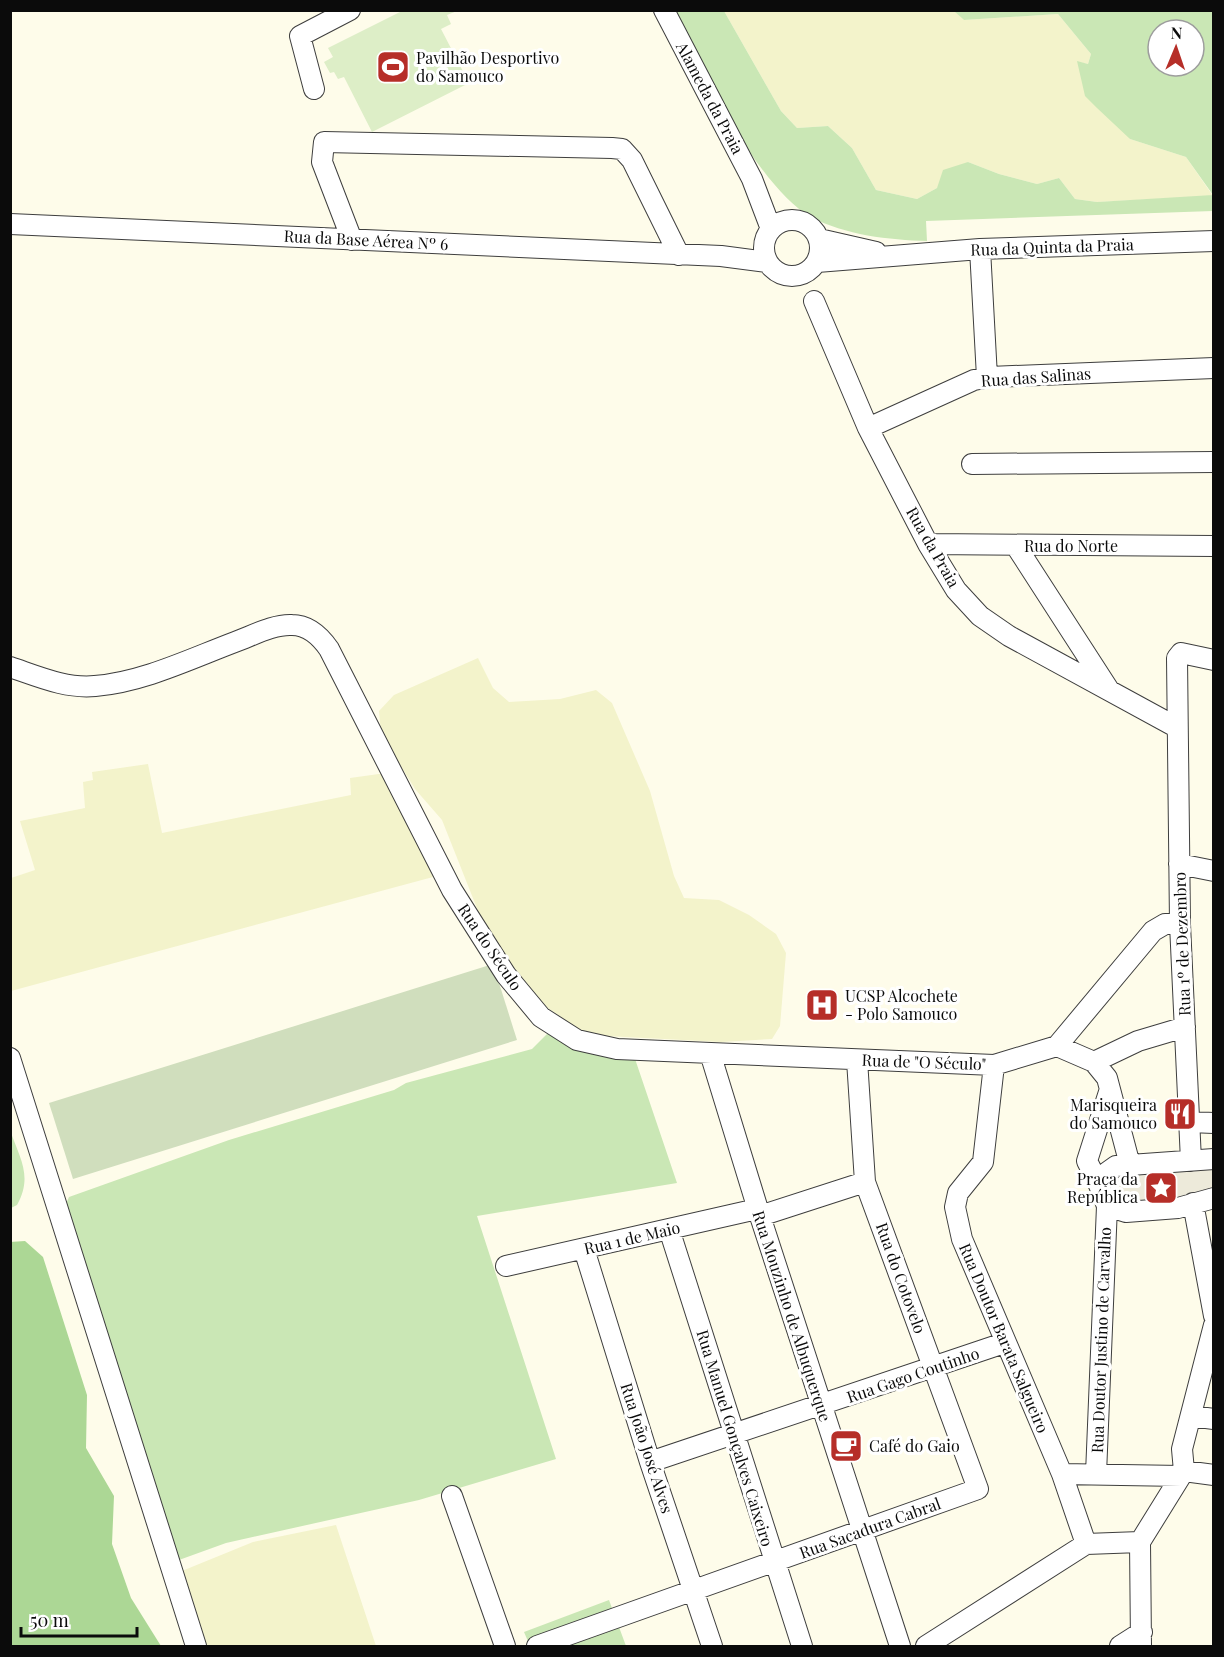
<svg xmlns="http://www.w3.org/2000/svg" width="1224" height="1657" font-family="'Playfair Display',serif">
	<style>
		.farmland { fill: #f3f3cb }
		.green { fill: #cae7b5; fill-rule: evenodd }
		.forest { fill: #acd795 }
		.cemetery { fill: #d0debd }
		.pitch { fill: #ddeec7 }
		.plaza { fill: #edeada }
		.lines { fill: none; stroke-linecap: round; stroke-linejoin: round }
		.minor-casing { stroke: #3e3e3e; stroke-width: 22 }
		.minor { stroke: #fff; stroke-width: 20 }
		.labels { text-anchor: middle; stroke-width: 6; stroke-linejoin: round; paint-order: stroke }
		.poi-label { font-size: 16px; fill: #0b0b0b; stroke: #fff; text-anchor: start }
		.street-label { font-size: 16px; fill: #0b0b0b; stroke: #fff }
	</style>
	<rect width="100%" height="100%" fill="#fefcea"/>
	<path class="farmland" d="M954,10L964,20L1058,14L1091,54L1088,64L1078,62L1130,139L1186,157L1213,196L1097,202L1075,199L1059,178L1037,184L999,174L968,162L937,188L917,199L876,190L852,148L828,126L797,128L781,111L724,11Z
		M478,658L493,688L509,702L560,699L596,690L612,703L650,791L674,876L684,898L719,900L749,915L776,934L786,953L780,1026L772,1039L721,1042L587,1035L548,1008L518,976L486,931L442,820L415,789L381,734L379,711L394,695Z
		M148,764L162,833L351,795L350,778L386,773L433,877L11,991V878L35,870L20,821L85,808L83,782L93,780L92,772Z
		M336,1525L376,1646H201L177,1573L253,1542Z"/>
	<path class="green" d="M669,11H724L781,111L797,128L828,126L852,148L876,190L917,199L937,188L943,170L968,162L999,174L1037,184L1059,178L1075,199L1097,202L1213,195L1186,157L1130,139L1097,108L1085,96L1077,61L1088,64L1091,54L1058,14L964,20L954,11H1213V211L926,221L927,241C889,240 845,235 811,217C758,188 699,65 669,11ZM1158,30H1194V66H1158Z
		M555,1026L632,1050L677,1183L477,1216L556,1459L419,1500L226,1543L179,1560L66,1204L69,1197L229,1140L394,1090L406,1083L532,1049Z
		M10,1130C20,1159 33,1176 17,1205L11,1208Z
		M609,1600L626,1646H530L524,1632Z"/>
	<path class="forest" d="M25,1241L43,1257L87,1395L86,1448L114,1496L112,1544L131,1598L161,1646H11L10,1242Z"/>
	<path class="cemetery" d="M493,964L517,1040L73,1179L49,1103Z"/>
	<path class="pitch" d="M402,11H457L447,15L451,24L441,29L469,83L372,132L344,77L338,79L334,72L330,73L324,62L333,57L328,48Z"/>
	<path class="plaza" d="M1213,1164V1194L1179,1202L1115,1203L1109,1185L1115,1175Z"/>
	<g class="lines">
		<g class="minor-casing">
			<path id="minor" d="M664,10L752,179L771,229
				M314,89L300,36L350,10
				M764 248a28 28 0 1 1 56 0a28 28 0 1 1-56 0Z
				M10,224L721,256L767,262
				M819,239L876,252
				M352,240L322,162L324,142L612,148L622,149L632,160L679,255
				M980,249L987,377
				M817,262L980,249L1214,241
				M814,301L868,428L928,544L956,590L980,616L1009,636L1176,727
				M868,428L974,380L990,377L1214,368
				M972,464L1214,462
				M928,544L1214,546
				M1016,546L1109,690
				M10,667C37,676 66,689 95,686C143,682 190,659 235,642C252,636 273,624 292,625C308,625 320,636 329,649L452,890L506,975L541,1017L577,1040L617,1049L994,1065L1057,1046L1094,1062L1107,1078L1130,1165
				M1179,864L1214,871
				M1057,1046L1153,931L1165,924H1180
				M710,1053L760,1216L900,1646
				M10,1058L196,1646
				M1094,1062L1138,1041L1185,1027
				M994,1065L983,1162L958,1193L955,1207L962,1239L1062,1474
				M1190,1122L1214,1123
				M1214,1159L1116,1166L1102,1176L1099,1185L1107,1206L1126,1212L1178,1208L1214,1198
				M1191,1161L1180,924L1177,658L1181,653L1214,660
				M1099,1185L1087,1161L1109,1092
				M1193,1203L1214,1316
				M760,1216L865,1182
				M669,1229L802,1646
				M584,1249L650,1462L712,1646
				M506,1266L757,1209
				M1191,1416L1214,1419
				M650,1462L1004,1343
				M1184,1471L1214,1475
				M1096,1474L1107,1206
				M452,1496L505,1646
				M1140,1542L1141,1646
				M1086,1544L1140,1542L1184,1471L1182,1449L1214,1325
				M1086,1544L1062,1474L1181,1476
				M537,1646L978,1489L865,1182L857,1060
				M926,1646L1086,1544
				M1120,1646L1142,1632"/>
		</g>
		<use href="#minor" class="minor"/>
	</g>
	<defs>
		<g id="stadium-square" transform="scale(1.725)"><rect x="-9" y="-9" width="18" height="18" rx="4" fill="#b62e28" stroke="#fff"/><path d="M0-5a6.5 5 0 1 0 0 10a6.5 5 0 1 0 0-10ZM-3.5-1.8h7v3.6h-7Z" fill="#fff"/></g>
		<g id="hospital-square" transform="scale(1.725)"><rect x="-9" y="-9" width="18" height="18" rx="4" fill="#b62e28" stroke="#fff"/><path d="M-5-5h3v3.5h4V-5h3V5h-3V1.5h-4V5h-3Z" fill="#fff"/></g>
		<g id="restaurant-square" transform="scale(1.725)"><rect x="-9" y="-9" width="18" height="18" rx="4" fill="#b62e28" stroke="#fff"/><path d="M-5-6h1v4h1v-4h1v4h1v-4h1v5L-1.5 .5V6h-2V.5L-5-1ZM5-6V6H3V1.5H1.5Q1.5-4 5-6Z" fill="#fff"/></g>
		<g id="sight-square" transform="scale(1.725)"><rect x="-9" y="-9" width="18" height="18" rx="4" fill="#b62e28" stroke="#fff"/><path d="M0-6L1.8-2.2L6-1.7L2.9 1.2L3.7 5.4L0 3.3L-3.7 5.4L-2.9 1.2L-6-1.7L-1.8-2.2Z" fill="#fff"/></g>
		<g id="cafe-square" transform="scale(1.725)"><rect x="-9" y="-9" width="18" height="18" rx="4" fill="#b62e28" stroke="#fff"/><path d="M-5.5-4.5H6V0H3Q3 3.5 0 3.5H-2.5Q-5.5 3.5-5.5 0ZM3-3.2v2h1.7v-2ZM-6 4.5H4V6H-6Z" fill="#fff"/></g>
	</defs>
	<g fill-rule="evenodd">
		<use href="#stadium-square" x="393" y="67"/>
		<use href="#hospital-square" x="822" y="1005"/>
		<use href="#restaurant-square" x="1180" y="1114"/>
		<use href="#sight-square" x="1161" y="1188"/>
		<use href="#cafe-square" x="846" y="1446"/>
	</g>
	<g class="labels">
		<g class="poi-label">
			<text x="416" y="64">Pavilhão Desportivo<tspan x="416" dy="18">do Samouco</tspan></text>
			<text x="845" y="1002">UCSP Alcochete<tspan x="845" dy="18">- Polo Samouco</tspan></text>
			<text x="1157" y="1111" text-anchor="end">Marisqueira<tspan x="1157" dy="18">do Samouco</tspan></text>
			<text x="1138" y="1185" text-anchor="end">Praça da<tspan x="1138" dy="18">República</tspan></text>
			<text x="869" y="1452">Café do Gaio</text>
		</g>
		<g class="street-label">
			<text transform="translate(710 98) rotate(62)" y="6">Alameda da Praia</text>
			<text transform="translate(366 240) rotate(3)" y="6">Rua da Base Aérea Nº 6</text>
			<text transform="translate(1052 247) rotate(-2)" y="6">Rua da Quinta da Praia</text>
			<text transform="translate(1036 377) rotate(-4)" y="6">Rua das Salinas</text>
			<text x="1071" y="552">Rua do Norte</text>
			<text transform="translate(933 547) rotate(60)" y="6">Rua da Praia</text>
			<text transform="translate(1182 944) rotate(-92)" y="6">Rua 1º de Dezembro</text>
			<text transform="translate(490 947) rotate(56)" y="6">Rua do Século</text>
			<text transform="translate(924 1062) rotate(2)" y="6">Rua de "O Século"</text>
			<text transform="translate(632 1238) rotate(-13)" y="6">Rua 1 de Maio</text>
			<text transform="translate(901 1278) rotate(70)" y="6">Rua do Cotovelo</text>
			<text transform="translate(792 1316) rotate(72)" y="6">Rua Mouzinho de Albuquerque</text>
			<text transform="translate(1004 1338) rotate(67)" y="6">Rua Doutor Barata Salgueiro</text>
			<text transform="translate(1101 1340) rotate(-88)" y="6">Rua Doutor Justino de Carvalho</text>
			<text transform="translate(913 1375) rotate(-19)" y="6">Rua Gago Coutinho</text>
			<text transform="translate(735 1438) rotate(73)" y="6">Rua Manuel Gonçalves Caixeiro</text>
			<text transform="translate(647 1448) rotate(72)" y="6">Rua João José Alves</text>
			<text transform="translate(870 1528) rotate(-20)" y="6">Rua Sacadura Cabral</text>
		</g>
	</g>
	<rect width="1224" height="1657" fill="none" stroke="#0b0b0b" stroke-width="24"/>
	<g transform="translate(1176 48) rotate(2)"><circle r="28" fill="#ffffff" stroke="#9d9d9d" stroke-width="1.5"/>
	<path d="M0-4.5L10 22L0 15L-10 22Z" fill="#b62e28"/>
	<text y="-9" font-size="16" font-weight="bold" text-anchor="middle" fill="#0b0b0b">N</text>
	</g>
	<path d="M21 1627v9h116v-9" fill="none" stroke="#0b0b0b" stroke-width="3"/>
	<text x="30" y="1627" font-size="18" fill="#0b0b0b" stroke="#ffffff" stroke-width="4.5" paint-order="stroke">50 m</text>
</svg>
